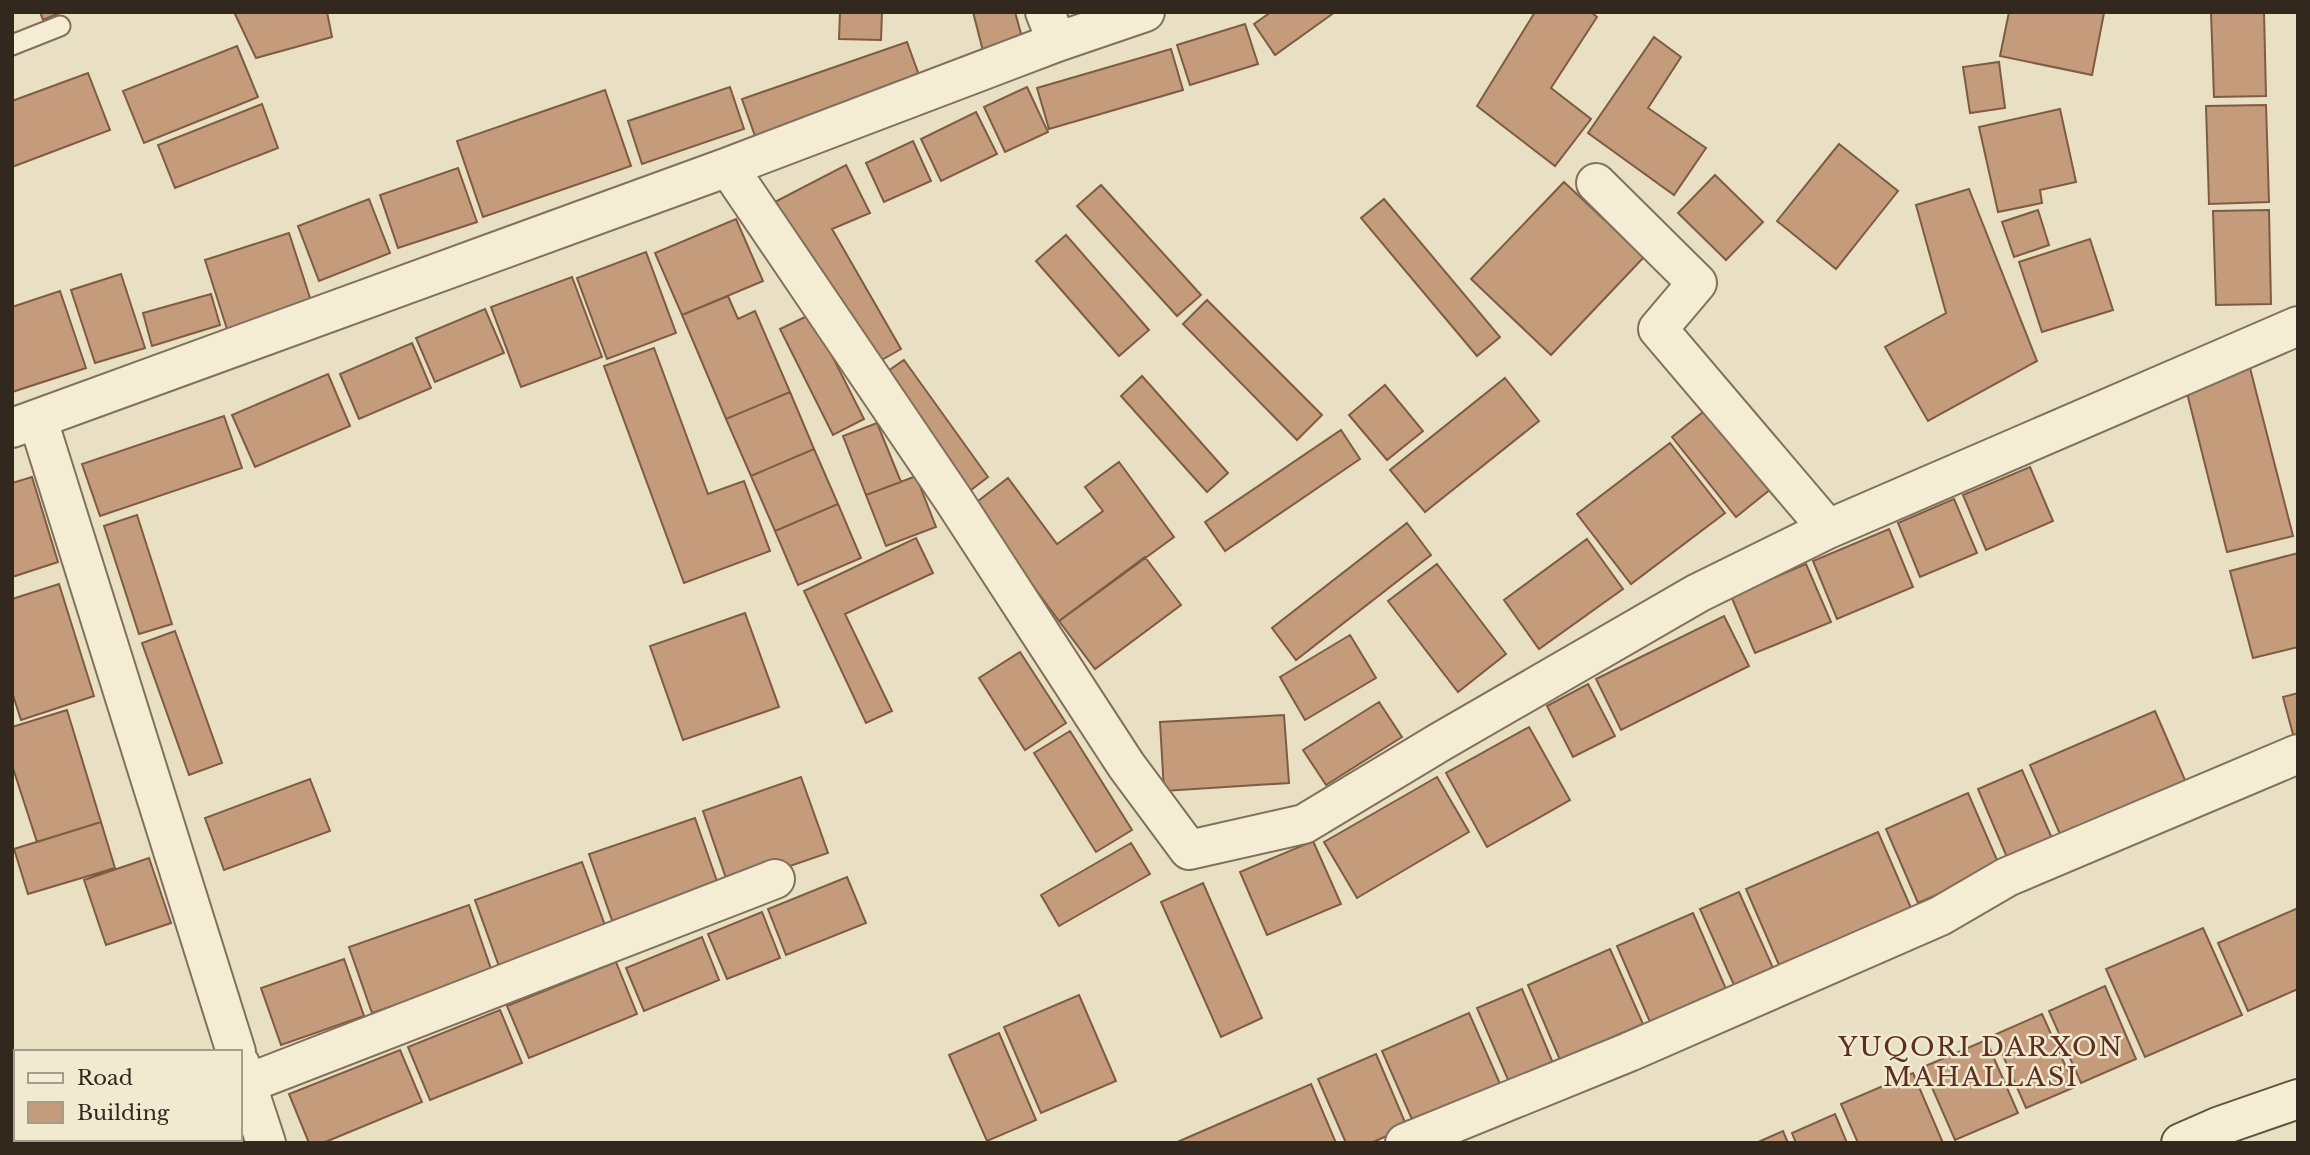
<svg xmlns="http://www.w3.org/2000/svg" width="2310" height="1155" font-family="'Libre Baskerville',serif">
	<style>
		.building { fill: #c49b7b; stroke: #7e5c43; stroke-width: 2 }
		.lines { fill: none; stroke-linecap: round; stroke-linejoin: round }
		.lane-casing { stroke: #81705b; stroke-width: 23 }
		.street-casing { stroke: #81705b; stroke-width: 42 }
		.secondary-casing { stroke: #63523e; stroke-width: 42 }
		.lane { stroke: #f5ecd4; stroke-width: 19 }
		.street { stroke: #f5ecd4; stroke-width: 38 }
		.secondary { stroke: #f5ecd4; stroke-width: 38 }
		.labels { text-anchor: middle; stroke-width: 5; stroke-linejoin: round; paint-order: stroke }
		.neighbourhood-label { font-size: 26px; letter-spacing: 2px; fill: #5b2f21; stroke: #f2e9d1 }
	</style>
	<rect width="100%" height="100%" fill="#e9dfc2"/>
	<path class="building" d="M40,12H62L43,20Z
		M234,12H327L332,37L256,58Z
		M840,12H882L881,40L839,39Z
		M973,12H1015L1023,41L983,51Z
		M1271,12H1335L1275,55L1254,24Z
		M1535,12H1591L1597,17L1551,88L1591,119L1555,166L1477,106Z
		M2009,12L2104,13L2092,75L2000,56Z
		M2211,12H2264L2266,96L2214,97Z
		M1245,24L1258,64L1190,85L1177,45Z
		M1654,37L1681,57L1648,108L1706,148L1674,195L1588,133Z
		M907,42L920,78L755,136L742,99Z
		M237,46L258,97L144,143L123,91Z
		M1171,49L1183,90L1049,129L1037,88Z
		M1999,62L2005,108L1970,113L1963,67Z
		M88,73L110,130L12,167V101Z
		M730,87L744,129L642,164L628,121Z
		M1027,87L1048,132L1005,152L984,107Z
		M605,90L631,166L483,217L457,141Z
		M262,104L278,148L175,188L158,145Z
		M2266,105L2269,202L2209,204L2206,106Z
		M2060,109L2076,182L2040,190L2042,203L1998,212L1979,127Z
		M976,112L997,154L941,181L921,139Z
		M913,141L931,181L884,202L866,163Z
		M1839,144L1898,191L1836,269L1777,221Z
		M846,165L870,213L832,229L901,349L866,369L771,204Z
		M458,168L477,222L398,248L380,195Z
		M1715,175L1763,222L1726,260L1678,213Z
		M1564,182L1644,257L1551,355L1471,279Z
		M1101,185L1201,295L1177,316L1077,206Z
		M1969,189L2037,361L1928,421L1885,347L1946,313L1916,205Z
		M369,199L390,253L319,281L298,226Z
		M1384,199L1500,337L1477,356L1361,218Z
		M2038,210L2049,245L2014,257L2002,222Z
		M2269,210L2271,304L2216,305L2213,211Z
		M736,219L763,281L682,315L655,253Z
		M289,233L311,301L227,329L205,260Z
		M1066,235L1149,330L1119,356L1036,261Z
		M2090,239L2113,310L2042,332L2019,262Z
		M646,252L676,333L607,359L577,278Z
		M121,274L145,348L95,363L71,290Z
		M572,277L602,357L521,387L491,307Z
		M60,291L86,368L12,392V307Z
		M211,294L220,325L152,346L143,313Z
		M728,296L738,319L755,311L790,392L726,419L682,315Z
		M1207,300L1322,415L1297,440L1183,324Z
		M485,309L504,353L435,382L416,338Z
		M811,314L864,419L833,435L780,329Z
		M412,343L431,388L359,419L340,374Z
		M654,348L708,494L744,481L770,551L684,583L604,366Z
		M904,360L988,477L963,496L878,378Z
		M2250,368L2293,536L2227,552L2185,385Z
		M328,374L350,426L255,467L232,415Z
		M1142,376L1228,473L1207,492L1121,396Z
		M1505,378L1539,421L1425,512L1390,470Z
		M1385,385L1423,431L1387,460L1349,415Z
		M790,392L814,449L751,476L726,419Z
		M1713,404L1777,484L1736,517L1672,437Z
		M224,416L242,468L100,516L82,464Z
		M877,423L901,482L866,495L843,436Z
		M1341,430L1360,459L1225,551L1205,522Z
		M1670,443L1725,513L1631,584L1577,514Z
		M814,449L838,504L775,531L751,476Z
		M1119,462L1174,537L1059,621L973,505L1008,478L1057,544L1103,511L1085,487Z
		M2030,467L2053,521L1986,550L1963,495Z
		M916,476L936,527L886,546L866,495Z
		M32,477L58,562L12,577V483Z
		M1954,499L1977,553L1920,577L1898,523Z
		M838,504L861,558L798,585L775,531Z
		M137,515L172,624L139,634L104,526Z
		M1407,523L1431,555L1296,660L1272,628Z
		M1889,529L1913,587L1837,619L1813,561Z
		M916,538L933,573L845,614L892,711L866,723L804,591Z
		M1587,539L1623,589L1539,649L1504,600Z
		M2298,553V647L2253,658L2230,571Z
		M1145,557L1181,605L1095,669L1059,621Z
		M1437,564L1506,654L1458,692L1388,601Z
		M1806,564L1831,622L1755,653L1731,596Z
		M59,584L94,696L21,720L12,692V599Z
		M745,613L779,707L683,740L650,646Z
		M1724,616L1749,666L1621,730L1596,679Z
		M175,631L222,763L189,775L142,643Z
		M1350,635L1376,678L1305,720L1280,677Z
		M1020,652L1066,723L1025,750L979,678Z
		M1588,684L1615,736L1573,757L1547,706Z
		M2298,693V737L2294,738L2283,697Z
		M1379,702L1402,737L1326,785L1303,750Z
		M67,710L101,822L37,842L12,765V727Z
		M2155,711L2188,787L2063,841L2030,765Z
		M1284,715L1289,783L1164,791L1160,722Z
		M1529,727L1570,800L1487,847L1446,773Z
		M1070,731L1132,830L1096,852L1034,753Z
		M2022,770L2054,843L2009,862L1978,789Z
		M801,777L828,853L729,887L703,811Z
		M1437,777L1469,832L1357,898L1324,842Z
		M310,779L330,831L224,870L205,818Z
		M1968,793L2000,867L1918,903L1886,829Z
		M695,818L720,890L614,926L589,854Z
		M101,822L115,868L28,894L14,849Z
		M1878,832L1911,908L1779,965L1746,889Z
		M1313,841L1341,904L1267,935L1240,872Z
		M1131,843L1150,874L1059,926L1041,895Z
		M149,858L171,923L106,945L84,880Z
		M582,862L607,931L500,969L475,900Z
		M847,877L866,923L786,955L768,909Z
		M1203,883L1262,1018L1221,1037L1161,902Z
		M1739,892L1773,968L1734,985L1700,909Z
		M469,905L492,972L372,1013L349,947Z
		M2298,908V989L2248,1011L2218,943Z
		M762,912L780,958L727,979L708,934Z
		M1693,913L1726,989L1650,1022L1617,946Z
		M2203,928L2242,1015L2145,1057L2106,969Z
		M702,937L719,980L644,1011L626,968Z
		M1610,949L1643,1024L1560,1060L1528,985Z
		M344,959L364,1016L281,1045L261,988Z
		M616,962L637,1014L529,1058L507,1006Z
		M2105,986L2136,1059L2081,1083L2049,1011Z
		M1522,989L1553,1063L1509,1082L1477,1008Z
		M1079,995L1116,1081L1041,1113L1004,1027Z
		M500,1010L522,1063L430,1100L408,1047Z
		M1469,1013L1501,1086L1414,1124L1382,1051Z
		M2042,1014L2075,1087L2026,1108L1994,1035Z
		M999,1033L1036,1120L987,1141L949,1055Z
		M1986,1040L2018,1113L1955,1140L1923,1067Z
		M400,1050L422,1102L323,1143H309L289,1094Z
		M1376,1054L1407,1127L1371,1143H1346L1318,1079Z
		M1913,1073L1943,1143H1858L1841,1104Z
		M1311,1084L1336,1143H1175Z
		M1835,1114L1847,1143H1796L1792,1133Z
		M1783,1131L1788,1143H1756Z"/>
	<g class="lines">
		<g class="lane-casing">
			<path id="lane" d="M12,45L60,26"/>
		</g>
		<g class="street-casing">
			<path id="street" d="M1045,12L1057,42
				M728,167L953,499L1126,765L1189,850L1304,824L1440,742L1698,593L1828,529L2298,326
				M1596,183L1697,283L1658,329L1828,529
				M38,420L236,1052
				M12,428L728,167L1057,42L1145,12
				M240,1064L266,1143
				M246,1084L775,879
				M1405,1143L1629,1052L1940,916L2007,877L2298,754"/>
		</g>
		<g class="secondary-casing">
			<path id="secondary" d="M2181,1143L2220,1126L2298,1099"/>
		</g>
		<use href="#lane" class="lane"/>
		<use href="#street" class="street"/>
		<use href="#secondary" class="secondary"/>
	</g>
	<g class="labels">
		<g class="neighbourhood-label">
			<text x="1981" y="1056">YUQORI DARXON<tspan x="1981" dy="30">MAHALLASI</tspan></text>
		</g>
	</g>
	<rect width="2310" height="1155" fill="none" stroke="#33281e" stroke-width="28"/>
	<rect x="14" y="1050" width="228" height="91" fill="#f2e9d1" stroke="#a69c89" stroke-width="2"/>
	<rect x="28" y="1073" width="35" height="10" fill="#f5ecd4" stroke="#a69c89" stroke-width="2"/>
	<text x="77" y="1085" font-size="21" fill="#33281e">Road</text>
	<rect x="28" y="1102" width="35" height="21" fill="#c49b7b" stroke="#a69c89" stroke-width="2"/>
	<text x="77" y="1120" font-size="21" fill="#33281e">Building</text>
</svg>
